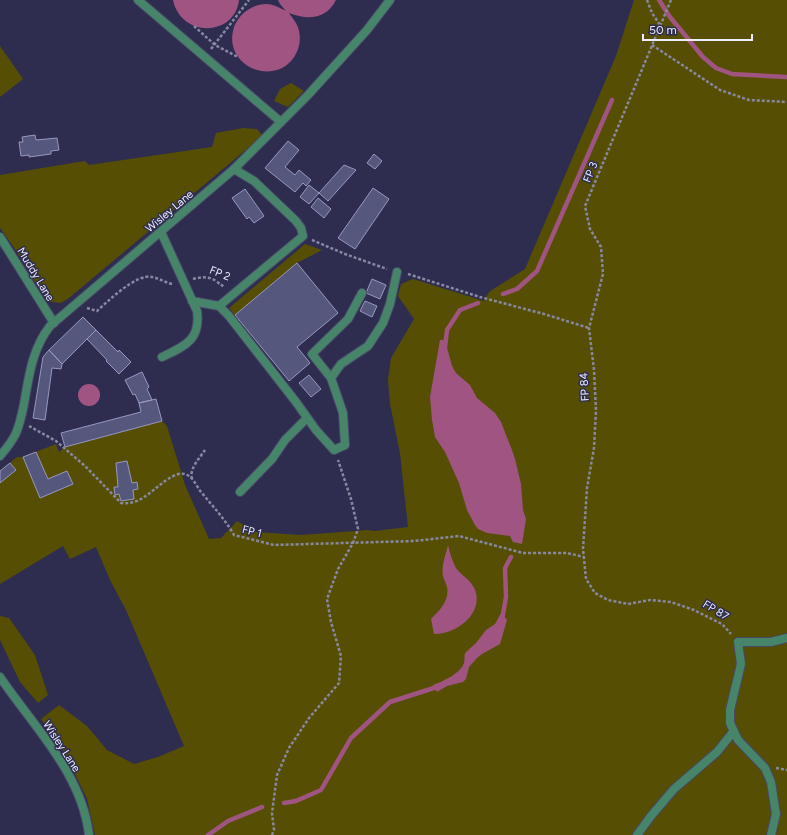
<svg xmlns="http://www.w3.org/2000/svg" width="787" height="835" font-family="Figtree,sans-serif">
	<style>
		.green { fill: #564f03 }
		.water { fill: #9f5482 }
		.lines { fill: none; stroke-linecap: round; stroke-linejoin: round }
		.stream { stroke: #9f5482; stroke-width: 4.5 }
		.building { fill: #56577c; stroke: #9798c1 }
		.service-casing { stroke: #494868; stroke-width: 10 }
		.minor-casing { stroke: #494868; stroke-width: 10 }
		.path { stroke: #8888a2; stroke-width: 2.5; stroke-dasharray: 3 2; stroke-linecap: butt }
		.service { stroke: #47856a; stroke-width: 8 }
		.minor { stroke: #47856a; stroke-width: 8 }
		.labels { text-anchor: middle; stroke-width: 3; stroke-linejoin: round; paint-order: stroke }
		.street-label { font-size: 11px; fill: #ecedff; stroke: #2e2d4f }
	</style>
	<rect width="100%" height="100%" fill="#2e2d4f"/>
	<path class="green" d="M634,0H787V835H95L87,799L66,755L41,719L59,705L87,726L107,750L134,764L158,757L184,746L126,610L110,580L96,547L70,559L63,546L0,584V471L17,457H23L56,444L59,452L65,447L162,421L167,426L185,485L209,539L221,538L237,521L256,532L301,535L368,530L374,531L408,527L400,453L390,404L388,380L391,358L414,319L398,296L401,284L413,279L484,301L489,292L525,269L616,56Z
		M0,46L23,79L0,97Z
		M291,83L304,91L288,107L274,101L280,89Z
		M243,128L257,129L262,135L254,143L69,298L61,303L51,302L42,294L13,246L0,228V175L85,161L89,165L212,147L216,133Z
		M305,244L322,250L297,263L235,315L229,308Z
		M0,616L9,618L35,655L48,695L38,703L20,682L0,640Z"/>
	<path class="water" d="M173,0H239C235,37 181,38 173,0Z
		M278,0H336C326,20 307,20 289,13C293,19 298,24 299,31C303,48 292,66 277,70C253,77 227,57 233,31C236,16 251,4 266,4C274,4 280,8 286,11L280,4Z
		M440,340H445L452,366L456,373L470,385L477,398L495,413L501,422L512,450L515,459L521,484L523,510L526,519L522,544L513,542L510,536L487,533L478,529L475,525L467,510L459,483L445,452L435,437L432,420L430,397Z
		M78 395a11 11 0 1 1 22 0a11 11 0 1 1-22 0Z
		M448,545C450,553 452,561 456,568C461,575 469,579 473,586C481,598 475,614 465,622C456,630 445,634 434,634L431,619C439,611 450,600 447,587C446,583 444,580 443,576C441,566 446,554 448,545Z
		M501,613L507,620L500,644L482,654L477,658L469,667L466,679L463,682L447,686L437,692L433,685C442,682 461,673 464,663C465,660 464,656 465,653L476,643L486,630L495,624Z"/>
	<g class="lines">
		<path class="stream" d="M659,0L670,17L703,57L716,68L732,74L787,77
			M503,294L517,289L537,271L612,100
			M445,347L447,330L460,310L478,303
			M502,620L506,597L505,568L511,557
			M284,803L296,801L321,790L351,738L390,702L440,686
			M208,835L228,821L262,807"/>
	</g>
	<path class="building" d="M35,135L36,140L57,138L59,150L51,151V154L29,157V155L21,156L19,142H23L22,137Z
		M288,141L299,150L285,167L295,175L299,170L311,180L306,186L303,183L295,192L265,168Z
		M374,154L382,161L375,169L367,163Z
		M344,165L356,170L328,201L319,193Z
		M309,185L319,193L309,204L300,197Z
		M373,188L389,199L355,249L338,238Z
		M245,189L264,216L254,223L249,217L247,219L232,198Z
		M318,198L331,209L324,218L311,207Z
		M297,263L338,313L297,347L310,363L289,381L235,315Z
		M372,279L386,285L380,299L366,293Z
		M365,301L377,306L372,317L360,311Z
		M83,317L96,330L62,364L49,350Z
		M96,330L118,352L119,350L131,362L119,374L106,361L107,360L87,339Z
		M49,350L62,364L61,369L52,368L45,420L33,418L43,357Z
		M142,372L149,387L147,389L152,400L139,403L135,394L133,395L125,380Z
		M309,375L321,389L311,397L299,383Z
		M156,399L162,421L65,447L61,433L141,412L139,403Z
		M36,452L48,479L67,471L73,484L40,498L23,457Z
		M127,461L132,483L137,482L138,489L133,490L134,499L121,501L119,494L115,495L114,487H118L116,463Z
		M10,463L16,470L0,483V471Z"/>
	<g class="lines">
		<g class="service-casing">
			<path id="service" d="M138,0L281,122
				M161,232L197,311C201,340 185,346 162,357
				M0,237L54,323
				M192,301L219,306L229,316L296,402L316,430L334,450L345,445L343,413L331,378L341,364L368,346L383,323L390,304L397,272
				M219,306L303,236L301,228L296,221L254,181L234,169
				M331,378L312,354L348,319L362,293
				M240,492L272,459L285,440L307,418
				M637,835L651,816L674,789L717,752L733,732
				M771,835L776,814L771,782L765,768L738,740L730,723V710L741,664L738,642H771L787,638"/>
		</g>
		<g class="minor-casing">
			<path id="minor" d="M0,456C6,449 12,442 16,433C20,424 22,414 24,404C29,376 32,349 50,326L234,169L308,95L367,30L390,0
				M0,677C33,726 82,773 89,835"/>
		</g>
		<path class="path" d="M647,0L652,13L660,25
			M671,0L585,206L590,229L601,247L603,274L589,328L594,370L596,410L594,448L587,488L583,549L586,579L595,593L608,600L628,604L650,600L671,602L694,610L722,624L731,634
			M194,26L215,45L238,57
			M652,45L720,90L749,100L787,102
			M211,49L249,0
			M312,240L345,254L387,269
			M408,274L480,297L544,314L589,328
			M193,279C201,277 209,276 216,281C220,284 221,285 225,287
			M87,308L97,311C108,301 137,273 152,277C159,278 165,283 173,284
			M29,426L56,441L85,466L121,503C130,504 137,502 144,497C155,491 176,466 189,476C195,480 197,488 202,493C214,508 225,519 234,535L274,545L414,541L459,536L523,553H567L584,557
			M192,479C189,468 200,458 205,450
			M776,768L787,770
			M272,835L274,830L272,813L277,775L289,748L309,718L339,683L341,656L331,622L327,599L338,569L353,543L358,529L351,499L338,460"/>
		<use href="#service" class="service"/>
		<use href="#minor" class="minor"/>
	</g>
	<g class="labels">
		<g class="street-label">
			<text transform="translate(590 172) rotate(-68)" y="4">FP 3</text>
			<text transform="translate(169 211) rotate(-40)" y="4">Wisley Lane</text>
			<text transform="translate(220 273) rotate(22)" y="4">FP 2</text>
			<text transform="translate(36 274) rotate(59)" y="4">Muddy Lane</text>
			<text transform="translate(584 387) rotate(-93)" y="4">FP 84</text>
			<text transform="translate(252 531) rotate(14)" y="4">FP 1</text>
			<text transform="translate(716 610) rotate(31)" y="4">FP 87</text>
			<text transform="translate(62 746) rotate(57)" y="4">Wisley Lane</text>
		</g>
	</g>
	<path d="M643 34v6h109v-6" fill="none" stroke="#ecedff" stroke-width="2"/>
	<text x="649" y="34" font-size="12" fill="#ecedff" stroke="#2e2d4f" stroke-width="3" paint-order="stroke">50 m</text>
</svg>
